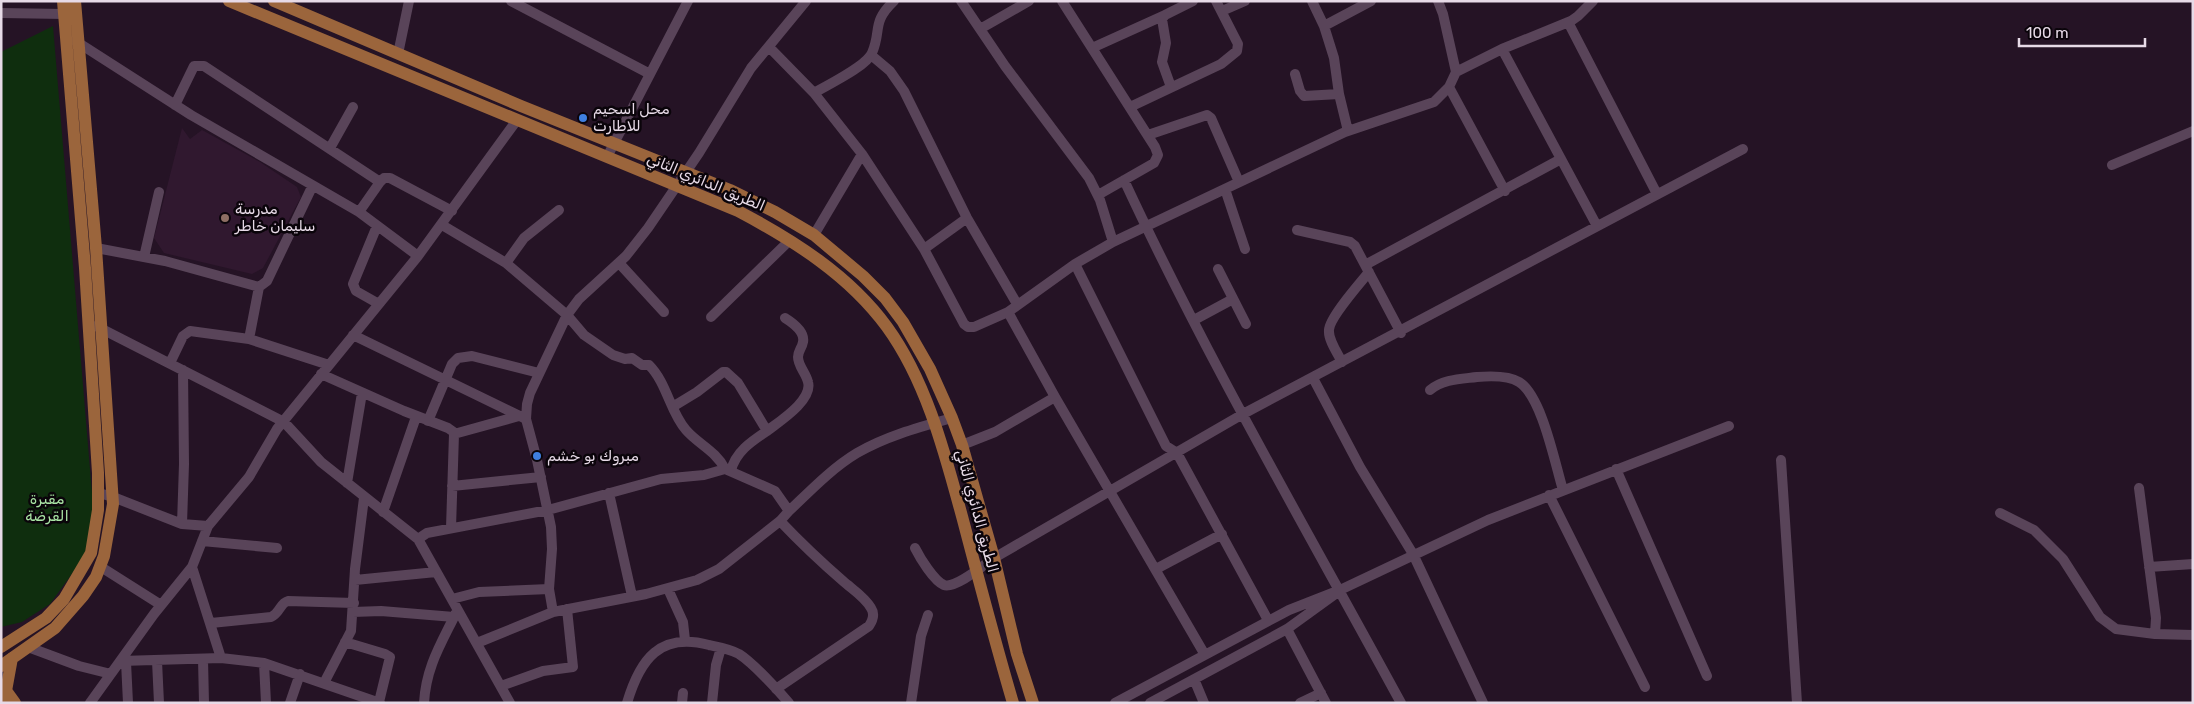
<svg xmlns="http://www.w3.org/2000/svg" width="2194" height="704" font-family="Rubik,Vazirmatn,sans-serif">
	<style>
		.built { fill: #30182f }
		.green { fill: #0f2e0e }
		.lines { fill: none; stroke-linecap: round; stroke-linejoin: round }
		.minor { stroke: #594459; stroke-width: 10 }
		.major { stroke: #9b653c; stroke-width: 12 }
		.shop-dot { fill: #3f7fe0; stroke: #0a040a; stroke-width: 2 }
		.education-dot { fill: #8d6e63; stroke: #0a040a; stroke-width: 2 }
		.labels { text-anchor: middle; stroke-width: 5; stroke-linejoin: round; paint-order: stroke }
		.poi-label { font-size: 15px; fill: #e7dae7; stroke: #0a040a; text-anchor: start }
		.street-label { font-size: 15px; fill: #e7dae7; stroke: #0a040a }
		.park-label { font-size: 15px; fill: #a9e4a4; stroke: #0a040a }
	</style>
	<rect width="100%" height="100%" fill="#251325"/>
	<path class="built" d="M182,128L190,139L202,130L260,162L297,187L301,197L263,268L252,274L164,253L154,238Z"/>
	<path class="green" d="M53,26L94,517L87,553L50,604L22,622L1,627V52Z"/>
	<g class="lines">
		<path class="minor" d="M511,1L650,74
			M961,1L1005,66L1089,178L1100,200L1113,242
			M1062,1L1155,147L1158,155L1154,163L1098,195
			M1312,1L1324,26L1334,58L1339,94L1348,131
			M1438,1L1443,14L1456,72
			M1222,11L1245,1
			M1,13L65,14
			M1568,22L1657,194
			M1324,26L1371,1
			M980,29L1029,1
			M74,40L191,115L359,212L418,256
			M769,47L814,93L862,154L924,249L964,324L968,327H974L1008,312
			M1092,48L1165,15
			M1502,49L1597,226
			M398,54L409,1
			M871,55L890,71L904,91L967,218L1017,304
			M1295,74L1300,91L1304,96L1339,94
			M1171,87L1162,62L1166,43L1162,19L1165,15L1193,1
			M1449,87L1505,191
			M814,93C827,85 866,67 872,53C882,30 871,23 894,1
			M175,105L194,66H204L380,182L359,212
			M1130,107L1221,64L1237,51L1238,44L1216,1
			M1148,135L1207,115L1211,118L1239,182
			M330,148L353,107
			M607,157L688,1
			M2112,165L2193,131
			M1124,180C1207,359 1307,530 1401,703
			M380,182L384,178H390L452,211
			M1225,189L1245,249
			M442,225L506,263L567,315L584,335L613,355L625,359L632,358L642,365H649C667,383 670,412 686,430C698,444 716,451 725,469
			M377,226L353,284L356,291L379,304
			M1297,230L1350,242L1355,246L1365,265
			M814,235L862,154
			M96,248L165,261L259,287L267,281L312,187
			M924,249L967,218
			M144,257L159,192
			M506,263L524,238L559,210
			M619,263L664,312
			M1075,264L1166,446L1177,453L1268,620
			M1218,269L1246,324
			M711,317L790,240
			M1194,320L1233,299
			M96,326L284,422L321,462L418,539L510,703
			M1401,333L1365,265L1561,159
			M353,335L526,419
			M249,339L259,287
			M1342,362C1338,354 1328,340 1329,330C1329,318 1360,283 1369,272
			M170,363L183,336L190,331L249,339L329,365
			M321,374L404,411L448,428L455,433
			M1313,378L1360,467L1413,554L1483,703
			M1430,390C1443,379 1461,379 1477,377C1489,376 1508,375 1519,382C1542,396 1555,464 1563,490
			M674,406L697,392L723,372H726L738,383L767,431C752,441 735,452 731,471
			M428,421L452,364L458,358L472,356L539,373
			M767,431C780,421 813,400 808,382C806,373 798,366 798,357C798,351 802,348 803,342C805,332 793,323 785,318
			M962,445L995,432L1055,397
			M1781,460L1797,703
			M1616,469L1707,676
			M347,483L362,393
			M452,486L541,477
			M2139,488L2156,618L2155,634L2193,635
			M99,493L113,497L182,524L208,526
			M609,493L632,596
			M1549,495L1645,687
			M383,512L416,417
			M2000,513L2034,530L2063,559L2100,617L2116,629L2155,634
			M182,524L184,464L183,370
			M451,528L454,434L519,416
			M418,539L427,533L548,510L661,479L704,475L725,469L775,491L789,511C810,491 832,468 857,453C886,436 920,427 952,418
			M202,541L277,548
			M915,548C920,558 934,581 944,585C955,589 984,565 994,558L1243,414L1743,149
			M101,567L161,605
			M192,567L221,658
			M2149,567L2193,564
			M1156,569L1222,534
			M355,580L436,572
			M668,589L683,622L685,640
			M452,599L479,592L549,589
			M353,612L381,611L454,617
			M553,612L549,589L552,549L551,527L537,460L526,419L527,404L530,393L567,315L579,299L626,256L648,228L699,153L751,68L806,1
			M211,623L271,617C280,613 280,603 288,601L354,603
			M1287,629L1326,703
			M345,642L385,654L390,657L379,702
			M477,643L553,612L646,594L697,580L719,569L780,521L789,511
			M28,647L79,666L111,674
			M1205,655L1055,397L1008,312L1075,264L1113,242L1345,132L1434,102L1449,87L1456,72L1502,49L1571,21L1578,16L1593,1
			M203,659L204,703
			M121,661L221,658L264,663L380,703
			M157,661L159,703
			M126,662L128,703
			M264,663L266,703
			M1194,679L1204,703
			M324,683L351,631L355,569L364,498
			M501,686L543,671L573,667L567,609
			M776,689L869,626C873,620 875,614 871,608C865,597 852,589 843,581C821,562 800,542 780,521
			M90,703L154,614L192,567L208,526L249,477L277,429L418,256L517,120
			M290,703L300,674
			M424,703C426,667 441,644 456,613
			M627,703C640,659 660,632 709,645C719,647 730,649 739,654C753,663 777,689 789,703
			M682,703L683,693
			M712,703L716,665L721,648
			M911,703L921,636L928,615
			M1115,703L1289,610L1340,590L1488,520L1729,426
			M1150,703L1287,629L1334,595
			M1300,703L1321,693"/>
		<path class="major" d="M229,1L738,211C793,240 849,275 887,327C927,382 945,454 963,520C979,581 995,642 1013,703
			M274,1L521,106L730,190L775,212L814,235L863,276L885,298L903,322L930,369L952,418L962,445L994,558L1017,654L1033,703
			M1,647L46,618L64,599L91,553L98,510V473L85,268L63,1
			M1,666L55,628L83,596L96,577L104,556L113,504L96,248L75,1
			M2,685L15,703
			M6,691L12,658
			M1,701L2,703"/>
	</g>
	<g class="shop-dot">
		<circle cx="583" cy="118" r="5"/>
		<circle cx="537" cy="456" r="5"/>
	</g>
	<circle class="education-dot" cx="225" cy="218" r="5"/>
	<g class="labels">
		<g class="poi-label">
			<text x="593" y="114">محل اسحيم<tspan x="593" dy="17">للاطارت</tspan></text>
			<text x="235" y="214">مدرسة<tspan x="235" dy="17">سليمان خاطر</tspan></text>
			<text x="547" y="461">مبروك بو خشم</text>
		</g>
		<g class="street-label">
			<text transform="translate(706 182) rotate(23)" y="5">الطريق الدائري الثاني</text>
			<text transform="translate(977 511) rotate(75)" y="5">الطريق الدائري الثاني</text>
		</g>
		<g class="park-label">
			<text x="47" y="504">مقبرة<tspan x="47" dy="17">القرضة</tspan></text>
		</g>
	</g>
	<rect width="2194" height="704" fill="none" stroke="#e7dae7" stroke-width="5"/>
	<path d="M2019 38v8h126v-8" fill="none" stroke="#e7dae7" stroke-width="2.5"/>
	<text x="2026" y="38" font-size="15" fill="#e7dae7" stroke="#0a040a" stroke-width="4" paint-order="stroke">100 m</text>
</svg>
